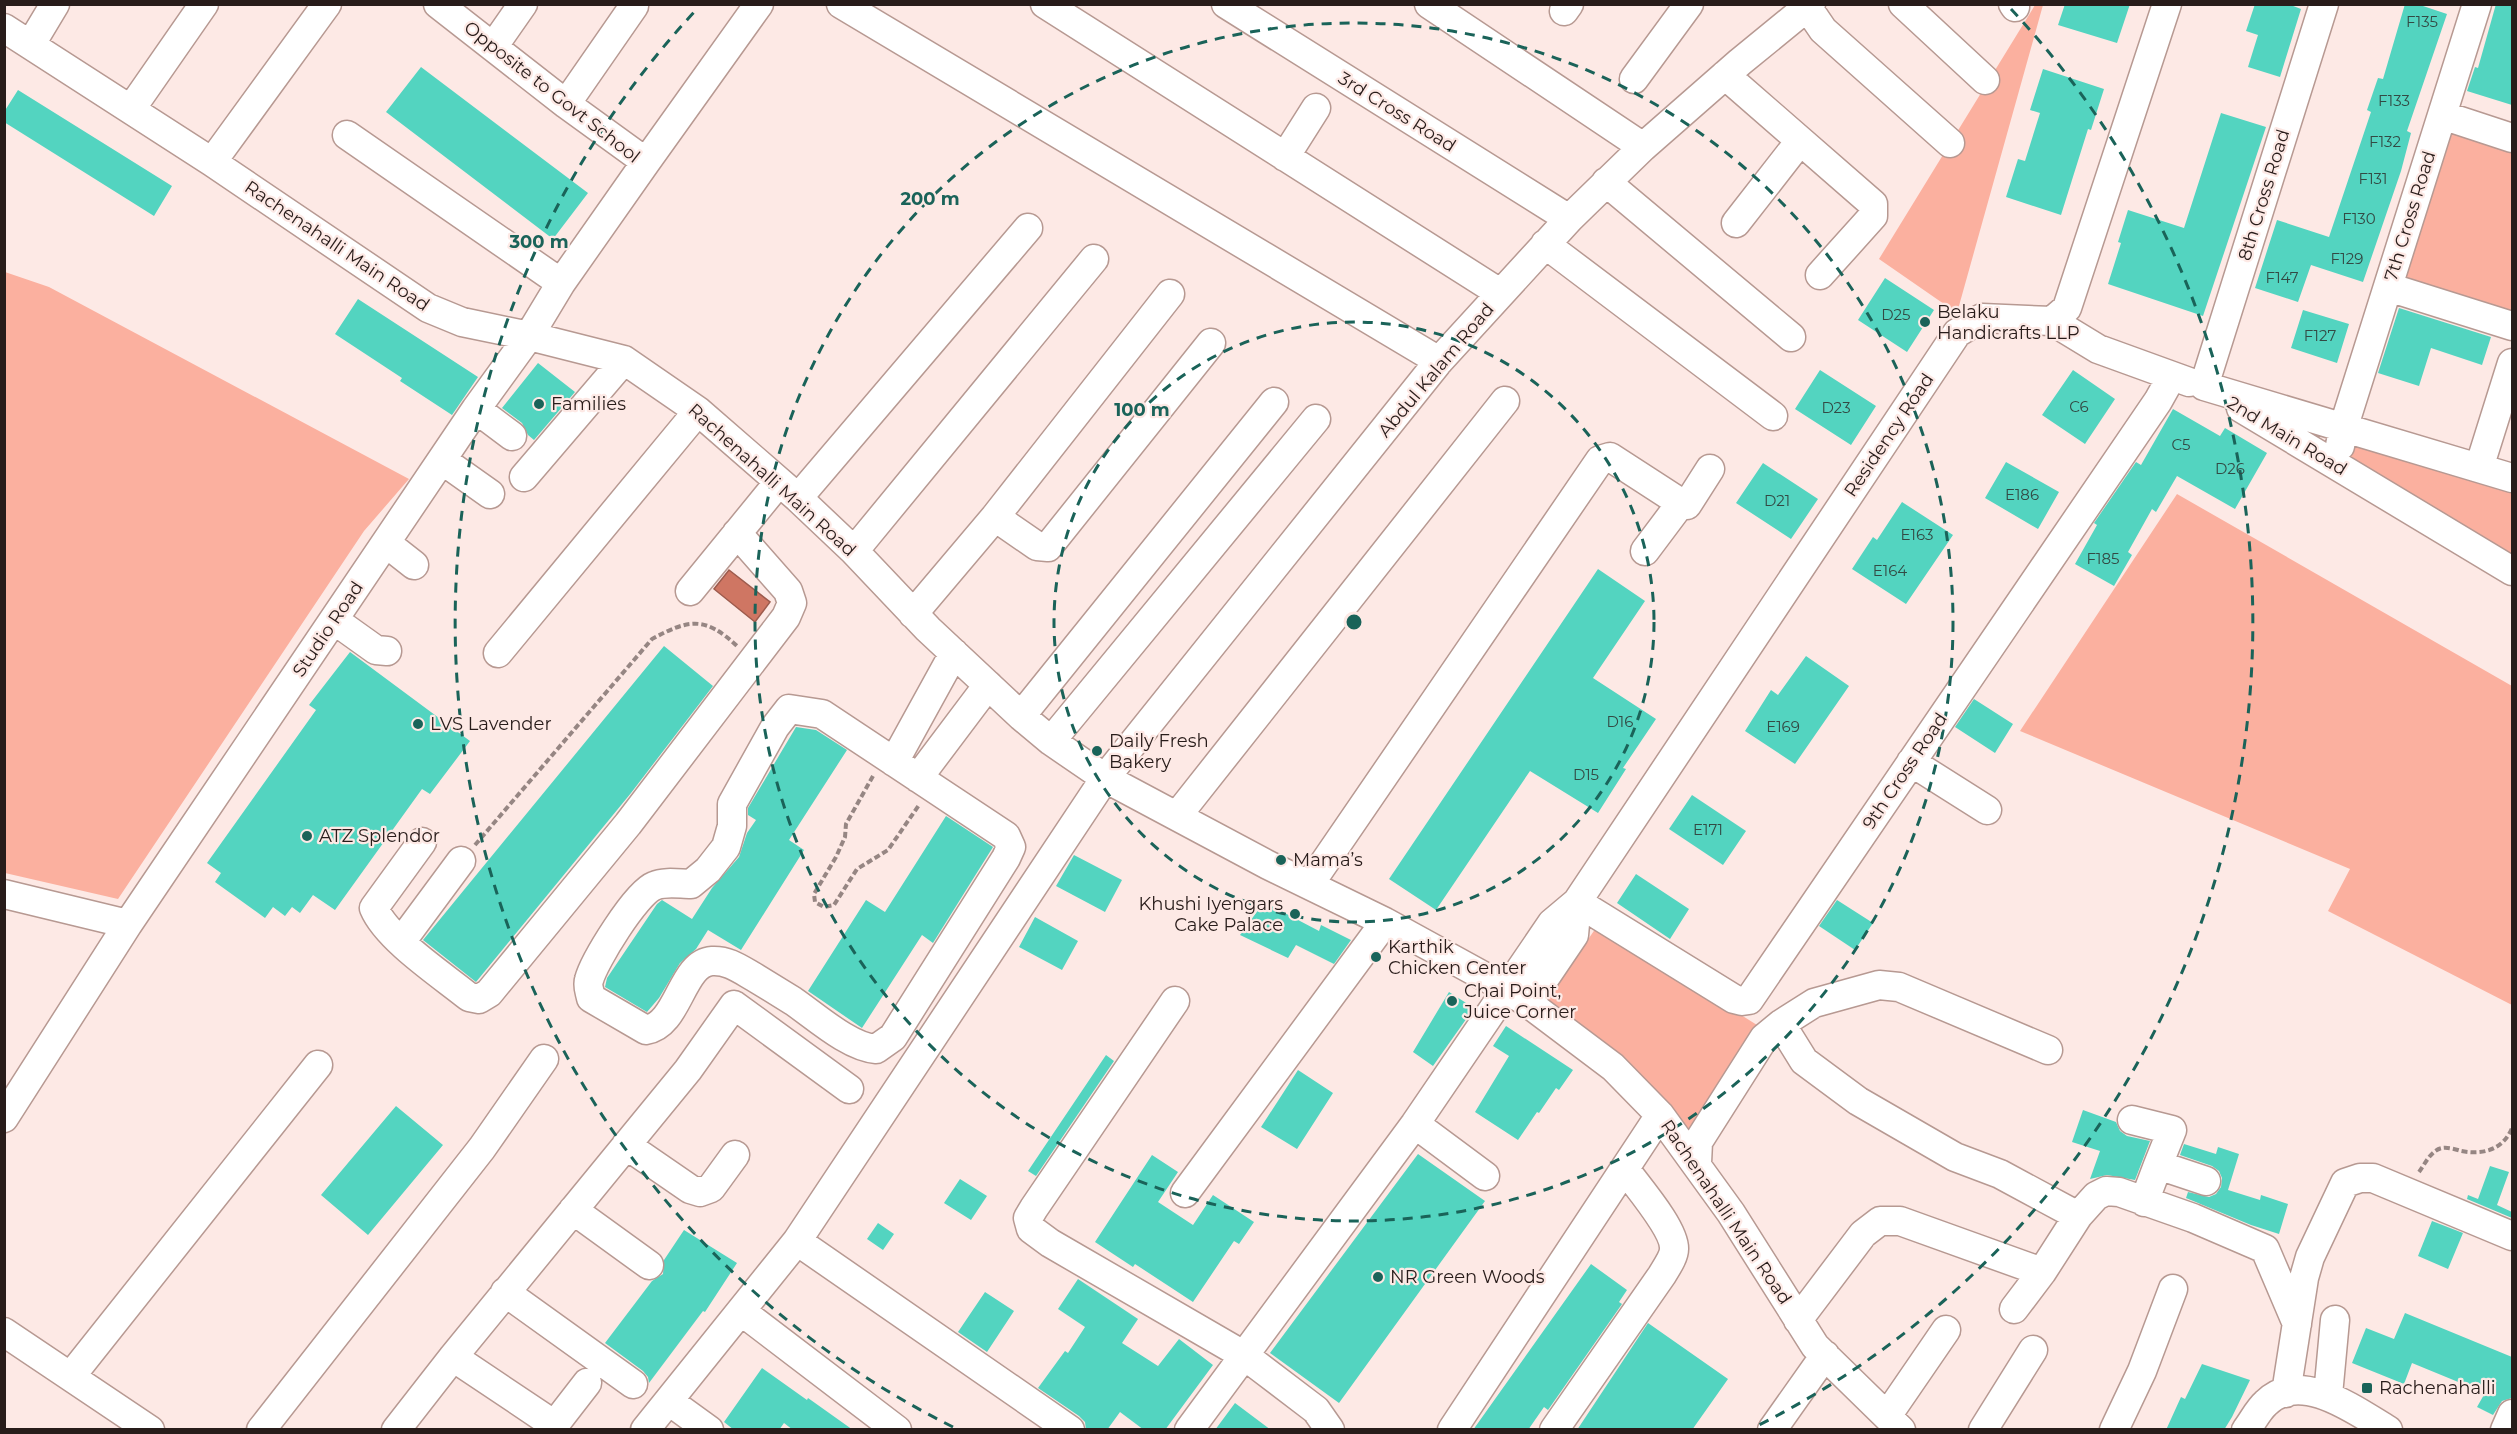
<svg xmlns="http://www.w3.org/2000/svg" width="2517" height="1434" font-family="Montserrat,sans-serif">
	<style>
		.green { fill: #fbb09f }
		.water { fill: #cf7663; stroke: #9d5b4d; stroke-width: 1.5 }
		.building { fill: #53d4c0 }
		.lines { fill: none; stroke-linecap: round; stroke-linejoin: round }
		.minor-casing { stroke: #b79992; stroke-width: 31 }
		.path { stroke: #968683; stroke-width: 4; stroke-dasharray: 6 3; stroke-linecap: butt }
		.minor { stroke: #fff; stroke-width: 28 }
		.ring { fill: none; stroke: #1a6359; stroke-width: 3; stroke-dasharray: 10 8 }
		.poi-dot { fill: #1a6359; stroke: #fde9e5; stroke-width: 2 }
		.labels { text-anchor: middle; stroke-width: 4.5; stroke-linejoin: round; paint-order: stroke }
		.number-label { font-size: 15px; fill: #334a44 }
		.street-label { font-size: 18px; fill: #281c1a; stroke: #fde9e5 }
		.poi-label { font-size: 18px; fill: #281c1a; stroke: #fde9e5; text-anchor: start }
		.centre { fill: #1a6359; stroke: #fde9e5; stroke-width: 3 }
		.ring-label { font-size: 18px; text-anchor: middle; font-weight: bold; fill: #1a6359; stroke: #fde9e5; stroke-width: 4.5; stroke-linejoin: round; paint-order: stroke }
	</style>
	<rect width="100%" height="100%" fill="#fde9e5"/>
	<path class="green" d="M2035,5H2043L1957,313L1879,259Z
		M2453,130L2512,149V307L2510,315L2405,281Z
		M5,272L49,287L409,479L364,531L118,899L5,873Z
		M2352,439L2512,493V557L2344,460Z
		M2177,494L2512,686V1005L2328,911L2350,869L2020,731Z
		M1598,925L1757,1025L1692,1137L1544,1003Z"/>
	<path class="water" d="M729,570L770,602L755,622L714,589Z"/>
	<path class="building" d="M2065,4H2130L2117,43L2058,25Z
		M2255,4H2288L2301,9L2280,77L2248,67L2258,35L2246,31Z
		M2405,4H2417L2447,14L2407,131L2411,133L2401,171L2363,282L2311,265L2298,302L2255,288L2277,220L2329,237L2371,112L2367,110L2378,78L2383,79Z
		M2496,4H2512V105L2467,91L2475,67L2478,68Z
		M421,67L588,193L553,239L386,112Z
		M2043,69L2104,89L2091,130L2088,129L2061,215L2006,197L2018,159L2025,161L2040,113L2030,110Z
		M18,90L172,186L154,216L4,122V112Z
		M2221,113L2266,127L2203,316L2108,284L2121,243L2118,242L2128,210L2184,228Z
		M1885,278L1934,310L1907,352L1858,320Z
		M358,299L478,377L452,415L400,381L402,378L335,334Z
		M2399,308L2491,337L2482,365L2431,348L2419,386L2378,373Z
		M2303,310L2349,324L2337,363L2291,348Z
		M538,363L575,392L534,440L528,435L522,423L502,408Z
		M1820,370L1876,406L1851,445L1795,409Z
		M2073,370L2115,399L2085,444L2042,415Z
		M2173,409L2220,436L2225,428L2267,453L2235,509L2177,476L2156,512L2152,509L2128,552L2132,555L2114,586L2075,564L2097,525L2094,523L2136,462L2141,465Z
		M2006,462L2059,492L2038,529L1985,498Z
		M1763,463L1818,499L1791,539L1736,503Z
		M1902,502L1953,535L1906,604L1852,569L1873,537L1877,540Z
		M1598,569L1645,601L1593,678L1656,719L1623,768L1626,769L1598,813L1530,771L1436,910L1389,879Z
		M664,646L713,686L631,793L476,982L423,940Z
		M350,652L470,741L430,794L422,789L335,910L313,895L300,913L292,907L285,916L273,907L265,918L215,882L221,873L207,863L316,710L309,705Z
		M1806,656L1849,686L1795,764L1745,731L1771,690L1778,695Z
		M1974,699L2013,724L1995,753L1955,727Z
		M796,727L816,730L847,750L789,840L804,850L741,950L708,930L696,949L680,963L659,998L647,1012L605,987L607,978L657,904L662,900L692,919L712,888L739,857L747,833L756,820L748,815V808Z
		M1692,795L1746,831L1723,865L1669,829Z
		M946,816L993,847L933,943L922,935L862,1028L808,991L866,900L885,912Z
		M1074,855L1122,880L1105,912L1056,886Z
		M1636,874L1689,909L1670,939L1617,903Z
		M1837,900L1873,923L1855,950L1819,926Z
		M1264,902L1319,931L1321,925L1351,940L1334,964L1296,945L1288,958L1240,935Z
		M1035,917L1078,941L1062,970L1019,947Z
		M1449,992L1474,1008L1433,1066L1413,1052Z
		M1506,1026L1573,1070L1559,1090L1556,1088L1539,1113L1537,1112L1518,1140L1475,1112L1509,1056L1493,1046Z
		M1106,1055L1114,1061L1036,1176L1028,1171Z
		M1298,1070L1333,1093L1297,1149L1261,1127Z
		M396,1106L443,1145L368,1235L321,1195Z
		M2083,1110L2116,1122L2120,1131L2127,1136L2150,1141L2135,1180L2107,1175L2090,1179L2100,1151L2072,1142Z
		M2184,1144L2216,1154L2218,1147L2239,1154L2228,1190L2260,1200L2261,1195L2288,1204L2279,1234L2251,1225L2186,1198L2188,1192L2209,1197L2216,1194L2221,1187L2222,1178L2219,1171L2212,1166L2180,1155Z
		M1418,1154L1485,1201L1339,1403L1270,1353Z
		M1152,1155L1178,1172L1158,1202L1193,1225L1213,1195L1254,1222L1239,1244L1234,1241L1193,1302L1135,1264L1133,1267L1095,1242Z
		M2490,1166L2509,1172L2497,1205L2512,1212V1218L2467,1199L2468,1195L2478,1199Z
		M960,1179L987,1196L971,1220L944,1203Z
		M2432,1221L2463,1233L2448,1269L2418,1256Z
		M878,1223L894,1234L883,1250L867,1239Z
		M684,1230L737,1263L705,1312L703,1311L649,1383L648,1377L643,1371L605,1343L652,1281L663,1274L664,1260Z
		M1591,1264L1627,1290L1619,1302L1622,1304L1548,1410L1544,1407L1528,1430H1473Z
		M1078,1279L1138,1319L1122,1343L1158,1366L1179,1339L1213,1365L1165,1430H1144L1120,1412L1107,1430H1086L1085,1422L1079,1416L1038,1388L1065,1351L1068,1353L1085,1327L1058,1309Z
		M985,1292L1014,1311L987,1352L958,1332Z
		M2405,1313L2512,1357V1398L2502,1401L2493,1415L2477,1407L2485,1393L2412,1363L2404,1384L2352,1363L2366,1328L2394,1339Z
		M1648,1323L1728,1379L1692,1430H1577Z
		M2202,1364L2250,1380L2232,1417L2224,1430H2166L2181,1397L2185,1399Z
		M762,1368L807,1400L808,1398L853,1430H793L784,1423L779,1430H734L724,1422Z
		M1235,1403L1271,1430H1215Z"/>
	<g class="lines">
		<g class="minor-casing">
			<path id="minor" d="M438,4L566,104L646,162
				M841,4L1439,361
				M1045,4L1500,293
				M1226,4L1569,219
				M1429,4L1643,147
				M1903,4L1985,80
				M2013,4L2015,7
				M2324,4L2204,386L2512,478
				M1808,8L1823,30L1950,143
				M1564,11L1569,4
				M4,28L212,162L428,308L462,322L529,336L624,360L698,411L798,498L854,551L928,629L1021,716L1051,741L1105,778L1268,865L1385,922L1507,989L1528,1003L1613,1067L1660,1115L1731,1213L1815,1346L1901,1430
				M31,44L55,4
				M493,47L523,4
				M1725,75L1873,204V216L1820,275
				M1634,79L1689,4
				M566,104L634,6
				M131,109L204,4
				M2442,115L2512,138
				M347,135L561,283
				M1285,157L1316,108
				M212,162L327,4
				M1606,182L1791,337
				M1736,223L1800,141
				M1545,244L1773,416
				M2388,287L2512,326
				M2052,321L2098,349L2189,382
				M2241,408L2512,571
				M476,409L512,436
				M2340,446L2343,429L2477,4
				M442,460L490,494
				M2479,468L2512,363
				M524,477L624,360
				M798,498L1028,228
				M995,517L1037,546L1048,547L1211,343
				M386,543L414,565
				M854,551L1094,259
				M1645,551L1681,503
				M690,591L779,482
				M913,614L995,517L1170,294
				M334,620L376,650L387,651
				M498,653L698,411
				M789,709L822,714L1006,836L1011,847L1006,858L893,1037L876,1049C849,1047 815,1016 793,1001C780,993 767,985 754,977C740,969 728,960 712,961C681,963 679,1025 646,1030L591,998C590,992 587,986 589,980C594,961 636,893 654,886C665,881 680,884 691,884L708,870L726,847L732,826V804L775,727Z
				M1021,716L1274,402
				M1051,741L1316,419
				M894,762L954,653
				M1911,762L1987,810
				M918,778L988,685
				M1177,816L1505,401
				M422,842L374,908C387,939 442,975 469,997L479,999L489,993L628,824L786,617L792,603L788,591L737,533
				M1309,885L1600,460L1610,457L1681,503L1687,505L1710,469
				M4,894L128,924
				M1577,902L1734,999L1742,1001L1749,1000L2158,401L2172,376
				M401,942L461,861
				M1175,1001L1034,1208L1028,1218L1031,1229L1050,1243L1245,1356L1316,1410L1330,1430
				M1528,1003L1574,935L1577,902
				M1781,1024L1804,1061L1858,1101L1955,1157L2000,1174L2078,1216
				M4,1118L128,924L476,409L529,336L561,283L646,162L759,4
				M2132,1120L2172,1130L2158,1165
				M1415,1124L1485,1176
				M626,1145L690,1189L700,1192L711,1188L735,1155
				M1697,1163L1698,1142L1764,1038L1781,1024L1814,1003L1879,985L1899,987L2048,1050
				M1185,1193L1385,922
				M2144,1202L2158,1165L2206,1181
				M573,1210L649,1265
				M797,1241L1070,1430
				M505,1292L633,1384
				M2014,1309L2042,1272L2078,1216L2096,1196L2106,1191L2119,1192L2193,1218L2265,1249L2297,1324
				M741,1311L897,1430
				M1798,1320L1863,1234L1880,1221H1900L2042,1272
				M4,1332L150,1430
				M453,1357L547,1420L556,1423L587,1383
				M71,1376L318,1065
				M2286,1393L2304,1278L2310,1257L2345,1183L2360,1178H2373L2512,1236
				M2328,1395L2335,1320
				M669,1401L709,1430
				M1887,1416L1946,1330
				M261,1430L482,1148L544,1059
				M396,1430L453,1357L688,1070L734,1005L849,1089
				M645,1430L797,1241L1105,778L1439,361L1569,219L1643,147L1740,62L1811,4
				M1189,1430L1415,1124L1552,923L1577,902L1957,333L1982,318L2052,321L2067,308L2167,4
				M1452,1430L1660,1115
				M1554,1430L1662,1275C1666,1268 1674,1257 1674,1249C1675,1229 1637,1186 1625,1169
				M1772,1430L1825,1355
				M1983,1430L2033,1350
				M2114,1430L2142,1371L2173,1289
				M2246,1430C2253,1421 2258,1410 2266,1403C2300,1369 2356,1411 2388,1430
				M2505,1430L2512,1414"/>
		</g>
		<path class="path" d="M873,776L846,824L845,837L836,857L814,894L815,902L824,907L834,905L857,869L888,850L919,805
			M475,845L652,639C689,619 705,616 737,646
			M2419,1172C2425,1164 2431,1150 2442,1148C2447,1147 2455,1149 2461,1151C2483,1155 2503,1150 2512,1128"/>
		<use href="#minor" class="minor"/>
	</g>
	<g class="ring">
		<circle cx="1354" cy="622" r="300"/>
		<circle cx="1354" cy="622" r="599"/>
		<path d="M953 1427A899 899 0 0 1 697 9M2011 9A899 899 0 0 1 1755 1427"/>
	</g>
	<g class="poi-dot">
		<circle cx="1925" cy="322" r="6"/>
		<circle cx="539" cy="404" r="6"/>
		<circle cx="418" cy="724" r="6"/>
		<circle cx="1097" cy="751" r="6"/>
		<circle cx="307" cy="836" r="6"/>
		<circle cx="1281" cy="860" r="6"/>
		<circle cx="1295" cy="914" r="6"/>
		<circle cx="1376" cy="957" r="6"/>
		<circle cx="1452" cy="1001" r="6"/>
		<circle cx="1378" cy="1277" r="6"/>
		<rect x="2361" y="1382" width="12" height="12" rx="3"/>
	</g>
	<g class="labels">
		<g class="number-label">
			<text x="2422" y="27">F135</text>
			<text x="2394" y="106">F133</text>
			<text x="2385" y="147">F132</text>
			<text x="2373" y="184">F131</text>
			<text x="2359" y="224">F130</text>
			<text x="2347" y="264">F129</text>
			<text x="2282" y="283">F147</text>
			<text x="1896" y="320">D25</text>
			<text x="2320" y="341">F127</text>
			<text x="2079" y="412">C6</text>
			<text x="1836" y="413">D23</text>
			<text x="2181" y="450">C5</text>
			<text x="2230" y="474">D26</text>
			<text x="2022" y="500">E186</text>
			<text x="1777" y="506">D21</text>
			<text x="1917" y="540">E163</text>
			<text x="2103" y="564">F185</text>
			<text x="1890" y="576">E164</text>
			<text x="1620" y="727">D16</text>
			<text x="1783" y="732">E169</text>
			<text x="1586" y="780">D15</text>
			<text x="1708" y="835">E171</text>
		</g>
		<g class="street-label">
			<text transform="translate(552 92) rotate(38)" y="6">Opposite to Govt School</text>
			<text transform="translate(1397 112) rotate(32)" y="6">3rd Cross Road</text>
			<text transform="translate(2264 195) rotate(-73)" y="6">8th Cross Road</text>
			<text transform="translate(2410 216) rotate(-73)" y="6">7th Cross Road</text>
			<text transform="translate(337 246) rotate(34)" y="6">Rachenahalli Main Road</text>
			<text transform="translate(1436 370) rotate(-50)" y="6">Abdul Kalam Road</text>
			<text transform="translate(1889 435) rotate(-56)" y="6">Residency Road</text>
			<text transform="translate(2287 436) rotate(31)" y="6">2nd Main Road</text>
			<text transform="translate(772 480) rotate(42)" y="6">Rachenahalli Main Road</text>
			<text transform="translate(328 629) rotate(-56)" y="6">Studio Road</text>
			<text transform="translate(1905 771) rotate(-56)" y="6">9th Cross Road</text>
			<text transform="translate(1726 1212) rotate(56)" y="6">Rachenahalli Main Road</text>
		</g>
		<g class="poi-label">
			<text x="1937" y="318">Belaku<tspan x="1937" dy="21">Handicrafts LLP</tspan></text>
			<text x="551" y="410">Families</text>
			<text x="430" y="730">LVS Lavender</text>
			<text x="1109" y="747">Daily Fresh<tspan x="1109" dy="21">Bakery</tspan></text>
			<text x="319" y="842">ATZ Splendor</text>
			<text x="1293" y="866">Mama’s</text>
			<text x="1283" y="910" text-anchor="end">Khushi Iyengars<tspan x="1283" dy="21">Cake Palace</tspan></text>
			<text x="1388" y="953">Karthik<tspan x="1388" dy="21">Chicken Center</tspan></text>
			<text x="1464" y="997">Chai Point,<tspan x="1464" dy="21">Juice Corner</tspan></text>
			<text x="1390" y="1283">NR Green Woods</text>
			<text x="2379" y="1394">Rachenahalli</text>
		</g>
	</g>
	<circle cx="1354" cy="622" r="9" class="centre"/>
	<g class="ring-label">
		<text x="930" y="205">200 m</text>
		<text x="539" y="248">300 m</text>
		<text x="1142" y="416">100 m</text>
	</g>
	<rect width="2517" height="1434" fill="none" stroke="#281c1a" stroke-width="12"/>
</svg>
